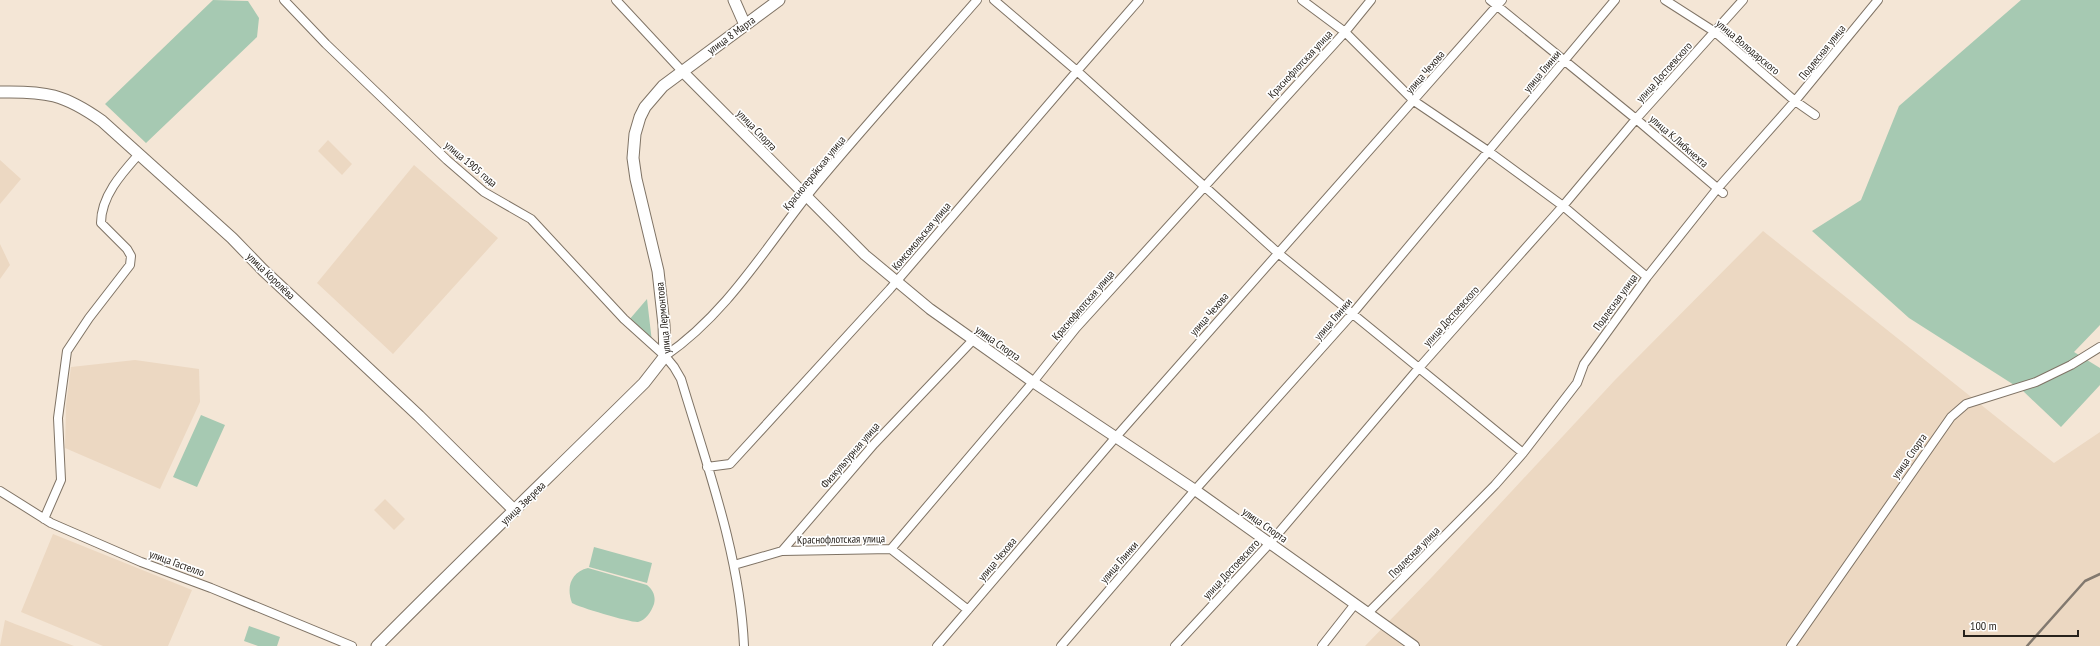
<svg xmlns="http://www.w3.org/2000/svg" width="2100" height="646" font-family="'PT Sans Narrow',sans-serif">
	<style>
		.built { fill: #ecd8c2 }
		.green { fill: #a6c9b2 }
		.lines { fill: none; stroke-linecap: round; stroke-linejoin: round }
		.minor-casing { stroke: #7f7365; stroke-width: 10 }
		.tertiary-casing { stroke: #7f7365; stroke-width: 12 }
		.secondary-casing { stroke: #7f7365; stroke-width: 13 }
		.minor { stroke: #fff; stroke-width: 8 }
		.tertiary { stroke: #fff; stroke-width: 10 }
		.secondary { stroke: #fff; stroke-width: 11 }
		.rail { stroke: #82796f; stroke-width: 2.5 }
		.labels { text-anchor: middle; stroke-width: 3.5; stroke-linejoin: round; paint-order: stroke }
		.street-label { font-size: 11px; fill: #27221c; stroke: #fff }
	</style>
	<rect width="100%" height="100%" fill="#f4e6d6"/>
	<path class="built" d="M328,140L352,164L342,175L318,151Z
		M0,160L21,179L0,204Z
		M414,165L498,238L393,354L317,283Z
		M1763,231L2054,463L2100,432V646H1365L1432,577L1615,380Z
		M0,244L10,265L0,279Z
		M135,360L199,369L200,402L160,489L65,448L66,405L71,367Z
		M385,499L405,519L394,530L374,510Z
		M53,534L192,590L168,646H103L21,612Z
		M5,620L15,624L74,646H0Z"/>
	<path class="green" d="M213,0L248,1L259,18L257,37L146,143L105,104Z
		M2021,0H2100V325L2074,352L2100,368V385L2061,427L2022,390L1909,318L1812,231L1861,200L1899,106Z
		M647,299L652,342L629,320Z
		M201,415L225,425L197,487L173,477Z
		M594,547L652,563L647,583L589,567Z
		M588,568L647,585C653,590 656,596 654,604C651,612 646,620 638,622C632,623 578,607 572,603C566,587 571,572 588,568Z
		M249,626L280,637L277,646H258L244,641Z"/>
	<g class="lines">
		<g class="minor-casing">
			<path id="minor" d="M284,0L326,44L447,160L484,192L531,219L624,319L665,356L674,367L681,379C707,466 740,555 744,646
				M616,0L682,71
				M994,0L1077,71L1278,253L1523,453
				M1302,0L1345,32L1414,101L1488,151L1563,206L1647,277
				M1490,0L1636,119L1723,193
				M1665,0L1715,32L1795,101L1815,115
				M665,356C728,313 767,245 814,187C867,123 923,62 977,0
				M707,467L730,464L890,289L1077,71L1139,0
				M0,491L51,523L141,562L211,588L352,646
				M44,519L61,480L58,418L67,351L89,318L130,265L131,256L127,249L101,223C101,196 122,173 139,154
				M891,549L968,610
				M782,551L891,549L1033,382L1076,328L1345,32L1371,0
				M734,565L782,551L874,444L973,340
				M1368,613L1495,485L1523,453L1577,383L1584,364L1647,277L1717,189L1795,101L1878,0
				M937,646L1115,438L1502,0
				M1061,646L1195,490L1353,313L1615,0
				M1175,646L1270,543L1418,369L1563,206L1636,119L1743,0
				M1322,646L1355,604
				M1791,646L1951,417L1966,404L2036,382L2071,365L2100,347"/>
		</g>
		<g class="tertiary-casing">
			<path id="tertiary" d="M682,71L865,255L930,309L1033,382L1195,490L1414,646"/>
		</g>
		<g class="secondary-casing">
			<path id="secondary" d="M734,0L745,25
				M0,92C46,91 64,94 102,121L232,238L263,270L419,416L515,511
				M377,646C465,557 555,471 644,383L665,356L664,325L658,271L636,179L633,158L635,134L640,117L645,107L663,86L779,0"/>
		</g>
		<use href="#minor" class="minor"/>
		<use href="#tertiary" class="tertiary"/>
		<use href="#secondary" class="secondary"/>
		<path class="rail" d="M2027,646L2085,581L2100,574"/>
	</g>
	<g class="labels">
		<g class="street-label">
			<text transform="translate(731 35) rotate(-36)" y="4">улица 8 Марта</text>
			<text transform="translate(1748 47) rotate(40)" y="4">улица Володарского</text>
			<text transform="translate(1822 52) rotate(-51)" y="4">Подлесная улица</text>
			<text transform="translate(1300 64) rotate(-47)" y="4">Краснофлотская улица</text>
			<text transform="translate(1542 71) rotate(-50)" y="4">улица Глинки</text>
			<text transform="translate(1425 72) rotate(-49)" y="4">улица Чехова</text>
			<text transform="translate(1664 72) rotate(-48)" y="4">улица Достоевского</text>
			<text transform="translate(757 130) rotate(46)" y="4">улица Спорта</text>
			<text transform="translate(1679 141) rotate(41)" y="4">улица К.Либкнехта</text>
			<text transform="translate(471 164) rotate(40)" y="4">улица 1905 года</text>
			<text transform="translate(814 173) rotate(-51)" y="4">Красногеройская улица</text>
			<text transform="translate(921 236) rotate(-50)" y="4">Комсомольская улица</text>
			<text transform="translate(271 276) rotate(44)" y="4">улица Королёва</text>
			<text transform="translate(1615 302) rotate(-54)" y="4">Подлесная улица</text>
			<text transform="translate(1083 305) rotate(-49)" y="4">Краснофлотская улица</text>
			<text transform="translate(1209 314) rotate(-49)" y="4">улица Чехова</text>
			<text transform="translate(1451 316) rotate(-48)" y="4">улица Достоевского</text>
			<text transform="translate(663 318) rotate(-96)" y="4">улица Лермонтова</text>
			<text transform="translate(1333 319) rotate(-49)" y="4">улица Глинки</text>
			<text transform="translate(998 343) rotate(35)" y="4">улица Спорта</text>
			<text transform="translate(850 455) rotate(-49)" y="4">Физкультурная улица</text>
			<text transform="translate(1909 456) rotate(-55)" y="4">улица Спорта</text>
			<text transform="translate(523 503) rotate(-44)" y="4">улица Зверева</text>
			<text transform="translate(1265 525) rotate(35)" y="4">улица Спорта</text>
			<text transform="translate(841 539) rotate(-1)" y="4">Краснофлотская улица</text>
			<text transform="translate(1414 552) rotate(-45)" y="4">Подлесная улица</text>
			<text transform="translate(997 559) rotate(-50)" y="4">улица Чехова</text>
			<text transform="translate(1119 562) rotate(-49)" y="4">улица Глинки</text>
			<text transform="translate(177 563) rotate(20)" y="4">улица Гастелло</text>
			<text transform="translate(1231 569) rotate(-47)" y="4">улица Достоевского</text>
		</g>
	</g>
	<path d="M1964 630v6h114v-6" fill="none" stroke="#27221c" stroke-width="2"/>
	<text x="1970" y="630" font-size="12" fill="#27221c" stroke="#ffffff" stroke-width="3" paint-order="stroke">100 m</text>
</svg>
